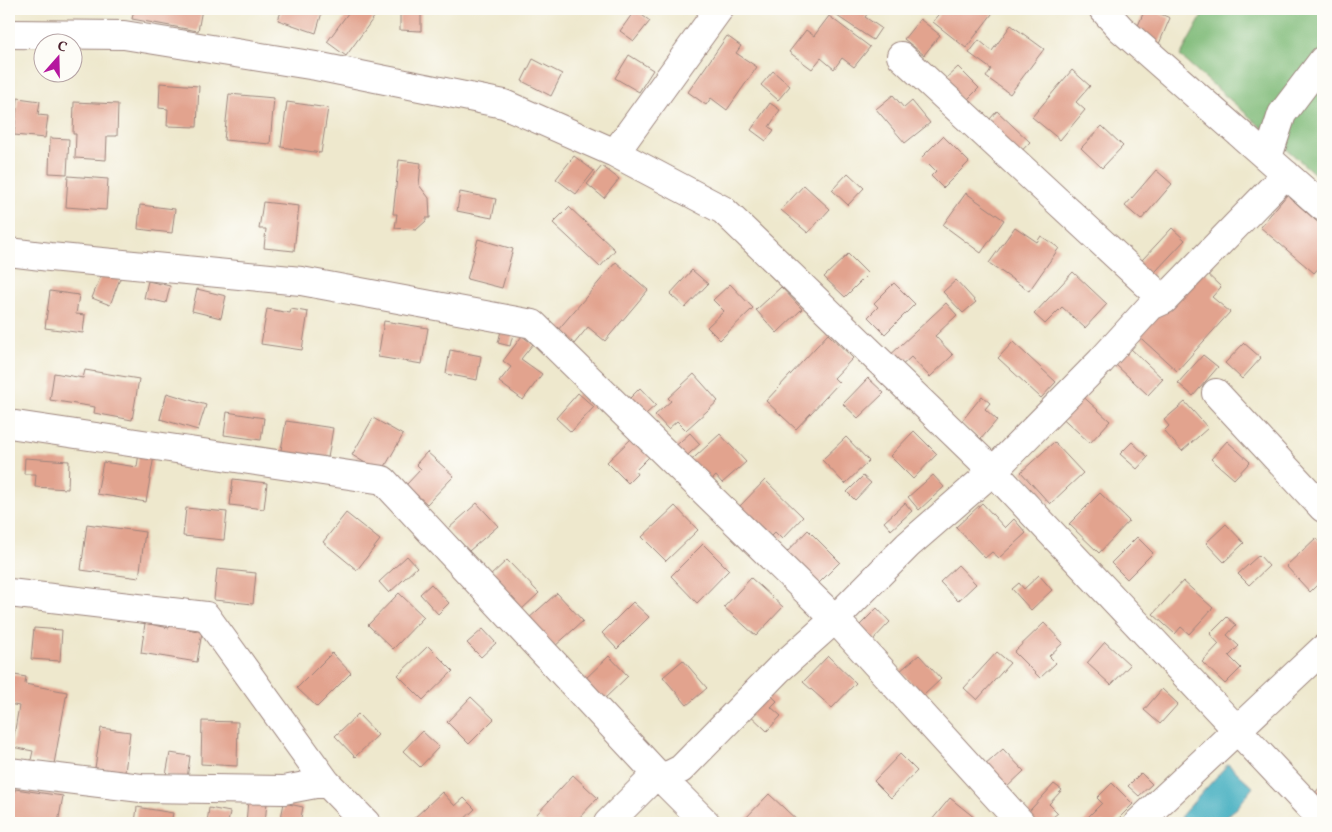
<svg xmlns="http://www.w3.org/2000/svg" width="1332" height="832" font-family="Vollkorn,serif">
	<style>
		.forest { fill: #81bc7a; stroke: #666e52 }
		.water { fill: #42aec0; stroke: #466676 }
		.building { fill: #e2a38e }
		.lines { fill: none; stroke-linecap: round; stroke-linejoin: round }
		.minor-casing { stroke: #9c847c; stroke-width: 30 }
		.minor { stroke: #fff; stroke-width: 28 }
	</style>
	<rect width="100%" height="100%" fill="#fdfcf7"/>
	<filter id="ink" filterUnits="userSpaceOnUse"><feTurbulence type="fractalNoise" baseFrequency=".02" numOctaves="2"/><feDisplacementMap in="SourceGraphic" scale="10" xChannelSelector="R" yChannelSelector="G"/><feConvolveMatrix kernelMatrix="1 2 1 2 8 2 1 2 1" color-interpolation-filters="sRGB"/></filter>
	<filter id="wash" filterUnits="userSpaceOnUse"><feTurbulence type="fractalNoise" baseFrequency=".0096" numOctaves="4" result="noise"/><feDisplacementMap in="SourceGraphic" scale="20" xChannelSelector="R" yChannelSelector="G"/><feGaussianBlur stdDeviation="1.12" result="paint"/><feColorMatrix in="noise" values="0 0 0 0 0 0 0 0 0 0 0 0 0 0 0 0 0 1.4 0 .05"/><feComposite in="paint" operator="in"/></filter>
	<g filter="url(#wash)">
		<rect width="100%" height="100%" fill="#eee8cd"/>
		<path class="forest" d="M1206,9H1323V181L1180,56Z"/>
		<path class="water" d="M1228,764L1253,787L1237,808L1217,823H1185L1181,816Z"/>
		<g id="blocks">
			<path class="building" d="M134,9H202L198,31L132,19Z
				M282,9H323L316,33L278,20Z
				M351,9H380L346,56L327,42Z
				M400,9H421V31L400,30Z
				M842,9H871L865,17L881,28L873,40L837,16Z
				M944,9H993L995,10L966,48L933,22Z
				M1145,9H1149L1170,18L1159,44L1135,33Z
				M635,10L650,21L634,41L620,31Z
				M829,16L870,47L854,67L842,58L834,69L821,58L812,69L789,52L806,30L814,36Z
				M920,19L940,35L924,55L904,39Z
				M1011,25L1044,49L1010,94L986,77L991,69L969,53L979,40L992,51Z
				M727,36L741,46L736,53L757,67L727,110L711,98L706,105L688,92Z
				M629,55L653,70L639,92L615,78Z
				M533,59L562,74L551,96L522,81Z
				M958,67L979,88L964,103L943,81Z
				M1072,70L1090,86L1076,102L1085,110L1060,140L1032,117Z
				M773,71L790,86L778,100L761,85Z
				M160,83L199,86L197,127L167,126L168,109L159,108Z
				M229,94L274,98L270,144L224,140Z
				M893,95L904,108L912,101L930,123L905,143L876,109Z
				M18,98L40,101L38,115L48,116L45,138L14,135Z
				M74,102L118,104L117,136H107L106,160L75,158L76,134H73Z
				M287,102L328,108L321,153L281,147Z
				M770,103L780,110L769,127L774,130L766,141L751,130Z
				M997,111L1030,142L1015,158L982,128Z
				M1102,126L1123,146L1102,168L1081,148Z
				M943,136L969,162L943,188L931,176L936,171L922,157Z
				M50,138L69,139L67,174L49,173Z
				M574,156L594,171L576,194L556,179Z
				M399,160L421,163L419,185L429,198L430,218H426V221L416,230L395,228L397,214H393Z
				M602,166L619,179L604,198L587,184Z
				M1156,170L1172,184L1141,220L1125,206Z
				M848,173L864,188L848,205L832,190Z
				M68,176L108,179L106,210L66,207Z
				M804,185L830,209L808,233L781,210Z
				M460,192L496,199L492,218L457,211Z
				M966,193L1004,220L981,253L943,225Z
				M1287,195L1323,227V263L1314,273L1260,227Z
				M263,202L299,206L294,251L264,248L266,229H259Z
				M140,205L175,209L172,233L138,229Z
				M569,207L615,250L600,267L553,223Z
				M1015,227L1037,242L1041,236L1059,248L1029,291L989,263Z
				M1172,228L1185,240L1141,287L1128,275Z
				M478,239L513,249L502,288L467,279Z
				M848,254L868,274L845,297L824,277Z
				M616,262L648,290L605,341L588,327L574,344L557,331Z
				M1202,269L1221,287L1212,297L1230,312L1177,371L1133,331Z
				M103,270L121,276L110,305L92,298Z
				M692,270L708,284L685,308L670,294Z
				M1073,272L1107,304L1085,328L1062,307L1045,324L1034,314Z
				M956,280L976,302L963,313L943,292Z
				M148,281L170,286L166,303L144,298Z
				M894,283L915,304L885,334L868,317L878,307L874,303Z
				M730,284L753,308L720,340L707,327L724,311L713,300Z
				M781,287L802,309L777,333L756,310Z
				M197,289L226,296L221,318L192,311Z
				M50,291L79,295L76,314L85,315L83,333L45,328Z
				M946,303L957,315L935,336L953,355L930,377L911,357L896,371L885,360Z
				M267,309L290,313L291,309L308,312L302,350L261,344Z
				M384,321L428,328L422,364L378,357Z
				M502,327L514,330L510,346L498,343Z
				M828,334L853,358L834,378L839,383L796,429L766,401Z
				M522,336L533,344L521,359L542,374L523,400L499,382L511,367L503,361Z
				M1013,342L1056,382L1041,398L998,358Z
				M1244,343L1261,358L1242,379L1225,363Z
				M1130,348L1163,379L1148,395L1115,364Z
				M450,350L481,356L477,380L446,374Z
				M1203,355L1218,367L1193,396L1178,383Z
				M85,370L139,379L132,420L94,413L95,407L50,400L54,373L83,378Z
				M694,374L718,401L686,430L677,421L668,429L655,415L671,401L668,398Z
				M868,378L884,393L858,418L843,404Z
				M640,388L656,405L638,421L623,405Z
				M1077,391L1110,421L1090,443L1057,413Z
				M167,393L206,405L198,430L160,419Z
				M578,393L594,407L571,432L556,418Z
				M982,396L990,403L985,409L997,420L981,439L961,422Z
				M1185,402L1208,428L1182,451L1164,431L1169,426L1164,420Z
				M227,412L264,418L261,440L224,435Z
				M373,418L403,435L379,477L367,464L352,455Z
				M286,421L333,428L327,464L280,456Z
				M914,431L937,454L913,479L890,456Z
				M690,433L700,444L681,461L671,450Z
				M720,434L746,462L722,483L716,476L703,488L684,467Z
				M846,437L869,461L845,484L822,460Z
				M632,438L650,456L635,471L637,474L628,483L607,462Z
				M1227,441L1250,462L1234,479L1211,459Z
				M1054,442L1083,473L1050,504L1021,472Z
				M1132,442L1148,457L1137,469L1120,454Z
				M427,452L454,476L427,504L406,485L421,469L416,464Z
				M139,453L154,456L146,502L97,494L103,462L137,467Z
				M25,458L69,461L68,489L35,487L36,474H24Z
				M933,475L944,487L919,510L908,497Z
				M863,476L871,483L855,500L847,492Z
				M233,479L267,483L264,509L230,505Z
				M765,480L803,517L782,539L775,532L762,545L739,507Z
				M1100,493L1129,521L1099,553L1069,524Z
				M477,503L498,526L469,551L448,529Z
				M905,503L912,511L891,530L884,522Z
				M982,503L1005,528L1014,519L1026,533L999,558L992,552L985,558L956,527Z
				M675,506L698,530L666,561L642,537Z
				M186,508L227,512L224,540L183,536Z
				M346,513L380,540L357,570L323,542Z
				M87,524L145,532L139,578L81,570Z
				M1226,524L1244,543L1224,562L1206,543Z
				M808,530L840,562L808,594L785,554Z
				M1137,537L1153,553L1127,579L1111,563Z
				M1316,538L1323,546V579L1310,592L1286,566Z
				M703,544L729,570L697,603L671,576Z
				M1259,555L1269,566L1249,585L1238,574Z
				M407,556L417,567L389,593L379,582Z
				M507,560L539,593L520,611L488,578Z
				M958,565L976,584L958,601L940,582Z
				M217,569L256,573L253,604L214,600Z
				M1039,575L1052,590L1031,610L1012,589L1019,583L1024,589Z
				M751,578L783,607L756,636L724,607Z
				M1183,581L1213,608L1189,634L1181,627L1175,634L1153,614Z
				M431,584L449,603L438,614L420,594Z
				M399,593L424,617L393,649L368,625Z
				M557,593L583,621L554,647L528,619Z
				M633,602L649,617L617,649L602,633Z
				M877,608L890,622L869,644L855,630Z
				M1227,617L1236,625L1227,635L1239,646L1229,656L1241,668L1225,684L1202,662L1219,644L1210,634Z
				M171,619L189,622L188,629L202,632L197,662L141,653L145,623L169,628Z
				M1044,623L1063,643L1049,656L1056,663L1040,678L1014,652Z
				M34,628L62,630L60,661L31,659Z
				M483,629L496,643L481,657L467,643Z
				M1105,642L1130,665L1111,685L1087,663Z
				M428,646L453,671L423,700L398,675Z
				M997,652L1010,663L977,700L964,688Z
				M332,653L351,673L317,707L297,688Z
				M919,655L941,679L923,696L900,671Z
				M609,656L628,676L602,701L583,681Z
				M828,656L856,683L832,708L803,682Z
				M683,660L707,688L687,705L663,677Z
				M9,674L26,677L25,684L67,692L54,764L31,760L33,751L12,747L19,706L9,704Z
				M763,688L777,701L771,707L781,716L767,731L744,709Z
				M1162,689L1178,704L1160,724L1144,710Z
				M471,697L494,719L469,744L447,722Z
				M358,714L378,735L355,757L335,736Z
				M202,721L238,722L237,766L201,764Z
				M101,728L130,732L125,772L95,768Z
				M422,731L439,747L420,767L403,751Z
				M1003,749L1024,771L1005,789L983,767Z
				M170,753L190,756L187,779L166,775Z
				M900,754L917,771L891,798L874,781Z
				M1141,773L1152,784L1139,796L1128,786Z
				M573,775L598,798L574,823H545L536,815Z
				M1112,783L1133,804L1114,823H1082L1102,803L1097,798Z
				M1054,784L1062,790L1049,804L1058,813L1053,817L1060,823H1026L1022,819Z
				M1323,784V806L1312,796Z
				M15,789L63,796L58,823H22L10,822Z
				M442,792L455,806L464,798L475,809L460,823H413L411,821Z
				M769,794L800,823H741Z
				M950,798L975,818L971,823H934L931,821Z
				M248,800L267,802L265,823H246Z
				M284,803L303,807L300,823H280Z
				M137,807L173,813L171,823H135Z
				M209,808L230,812L228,823H207Z"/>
		</g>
	</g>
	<g filter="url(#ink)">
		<use href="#blocks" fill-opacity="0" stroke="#9c847c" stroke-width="1"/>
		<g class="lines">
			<g class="minor-casing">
				<path id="minor" d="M1103,9L1121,29L1323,207
					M9,34L124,35L316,66L504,104L615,153L723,210L993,471L1323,821
					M901,56L1164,300
					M615,153L719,9
					M1268,157L1282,114L1323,60
					M9,252L50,257L301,281L533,324L835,619L1021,823
					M1216,393L1323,508
					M9,424L383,480L657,774L706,823
					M9,593L206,616L326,782L366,823
					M9,772L141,788L284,790L326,782
					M608,823L657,774L667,776L681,769L779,669L835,619L908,545L993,471L1101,361L1151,306L1164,300L1286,174
					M1138,823L1323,649"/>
			</g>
			<use href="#minor" class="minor"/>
		</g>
	</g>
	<rect width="1332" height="832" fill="none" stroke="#fdfcf7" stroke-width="30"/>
	<g transform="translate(58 58) rotate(20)"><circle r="24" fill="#fdfcf7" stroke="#b5a4a5"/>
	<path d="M0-4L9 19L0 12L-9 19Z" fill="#b5179e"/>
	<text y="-8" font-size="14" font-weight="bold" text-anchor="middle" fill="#4a1f2b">С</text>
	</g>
</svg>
